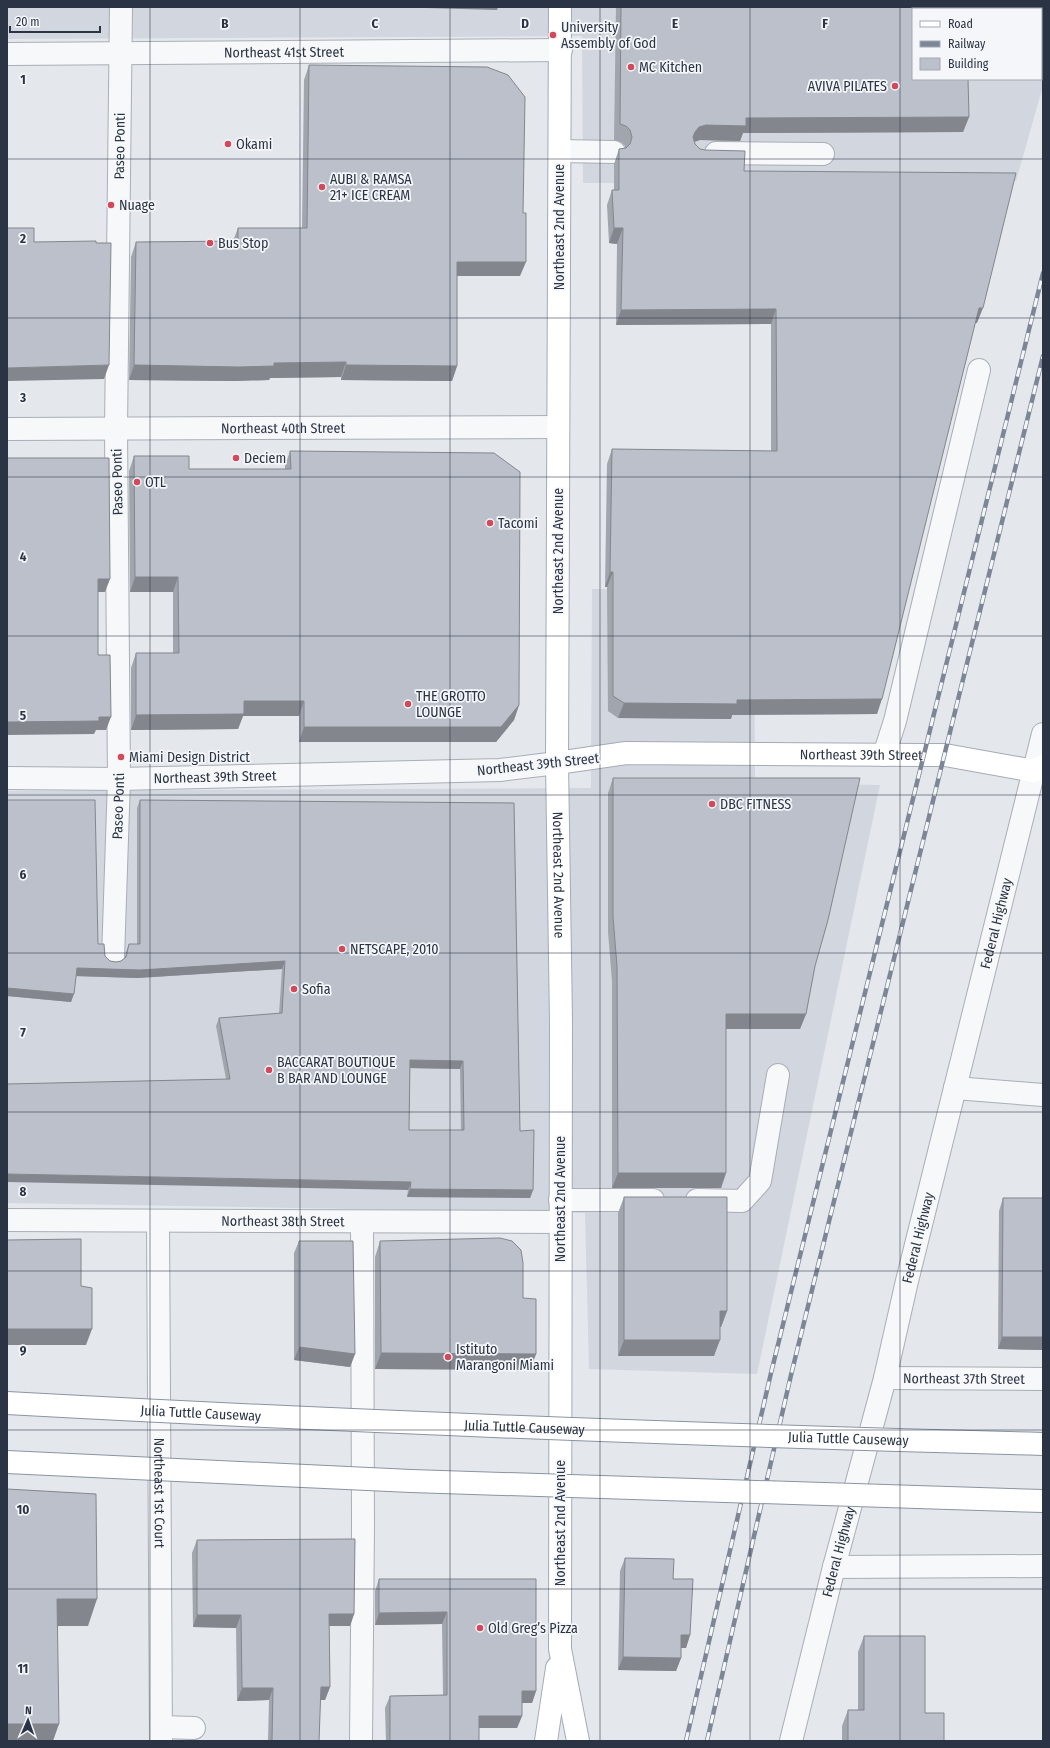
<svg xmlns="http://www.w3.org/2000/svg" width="1050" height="1748" font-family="'Fira Sans Condensed',sans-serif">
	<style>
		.built { fill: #d2d6de; fill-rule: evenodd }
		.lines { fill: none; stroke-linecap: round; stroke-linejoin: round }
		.minor-casing { stroke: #a9aeb7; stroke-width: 24 }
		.major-casing { stroke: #a3abb8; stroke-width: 24 }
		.minor { stroke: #f7f8fa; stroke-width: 22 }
		.major { stroke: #fff; stroke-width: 22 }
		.rail-casing { stroke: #7d8696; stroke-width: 4.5 }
		.rail { stroke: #f4f6f9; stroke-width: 3; stroke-dasharray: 9; stroke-linecap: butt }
		.highway-bridge-casing { stroke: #8b94a3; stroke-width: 24; stroke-linecap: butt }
		.highway-bridge { stroke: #fff; stroke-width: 22 }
		.wall { fill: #a1a5ae; fill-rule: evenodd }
		.shaded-wall { fill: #83868d }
		.building { fill: #bbc0ca; stroke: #83868d; fill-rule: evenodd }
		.grid { fill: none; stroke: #2b3445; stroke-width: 1; stroke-opacity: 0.55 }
		.poi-dot { fill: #d1495b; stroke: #f4f6f9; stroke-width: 1.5 }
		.labels { text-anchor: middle; stroke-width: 3.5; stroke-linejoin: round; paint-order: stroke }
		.poi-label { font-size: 14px; fill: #2b3445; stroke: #f4f6f9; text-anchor: start }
		.street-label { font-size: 14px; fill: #2b3445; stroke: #f4f6f9 }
		.grid-label { font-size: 13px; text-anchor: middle; font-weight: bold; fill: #2b3445; stroke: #f4f6f9; stroke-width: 3.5; stroke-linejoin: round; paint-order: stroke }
	</style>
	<rect width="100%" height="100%" fill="#e4e7ec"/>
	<path class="built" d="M7,7H1043V86L1016,181L583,183L582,36L7,39ZM913,9H1041V79H913Z
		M592,589L754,590L755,783L880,785L757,1374L589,1369L585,1213L7,1203V791L591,788Z"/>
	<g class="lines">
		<g class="minor-casing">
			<g id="minor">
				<path id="s1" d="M7,54L561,50"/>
				<path d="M560,151L614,152"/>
				<path d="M716,153L823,154"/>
				<path id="s2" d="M7,429L558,427"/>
				<path d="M884,755L895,721L979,370"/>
				<path id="s3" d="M7,778L119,779L500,770L557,763"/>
				<path id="s4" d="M113,958L119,779L116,430L121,7"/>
				<path d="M955,1088L1043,1095"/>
				<path d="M560,1200H653"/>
				<path d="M697,1200L742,1201L760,1181L778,1075"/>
				<path id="s5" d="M7,1220L560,1222"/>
				<path id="s6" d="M158,1221L161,1741"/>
				<path id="s7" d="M885,1378L1043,1379"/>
				<path d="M834,1567L1043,1566"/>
				<path d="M161,1727L194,1728"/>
				<path d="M361,1741L363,1526L362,1222"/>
				<path id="s8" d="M791,1741L834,1567L885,1378L907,1281L1043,734"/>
			</g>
		</g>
		<g class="major-casing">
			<g id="major">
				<path id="s9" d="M560,7L557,763L561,1021L560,1649L578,1741"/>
				<path id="s10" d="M557,763L626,753L924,755H945L1034,771L1043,766"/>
				<path d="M546,1741L557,1668"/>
			</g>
		</g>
		<use href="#minor" class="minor"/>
		<use href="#major" class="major"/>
		<g class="rail-casing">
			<path id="rail" d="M686,1741L771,1373L1043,273
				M707,1741L791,1375L1043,356"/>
		</g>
		<use href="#rail" class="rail"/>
		<g class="highway-bridge-casing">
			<g id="highway-bridge">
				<path id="s11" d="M7,1403C352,1422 698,1435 1043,1444"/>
				<path d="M7,1462L411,1481L1043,1501"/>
			</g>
		</g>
		<use href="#highway-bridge" class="highway-bridge"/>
	</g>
	<path class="wall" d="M616,7H988L987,9H913L969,117L963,132L743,133L740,141L700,140L694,142L695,144L700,149L744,171L977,323H975L877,714L732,715L731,719L618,718L608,711L607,587H605L607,464L612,449L771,451V324L616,325L617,244L609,243L607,205L612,190H614V164L619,149L625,148V146L621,142L614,140Z
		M309,65L520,276H457V366L452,381L341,380V377L270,378L269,380L234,381L129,380L131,257L136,242L233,241L238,228H302L304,80Z
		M290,451L519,705L514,720L496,742H299V716H243L238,729L131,730V668L136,653H173V592H130L129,471L134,456L189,469H285V466Z
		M613,778L815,966L806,1014L800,1029H726V1173L721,1188H612V981L608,932V793Z
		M7,800L105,956L110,961L116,962L121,961L125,958L126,952L129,944H137V808L140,800L514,803L520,1131L533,1190L530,1198L407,1197L408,1190L226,1079L216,1026L219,1018L279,1014L282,969L137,978L76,976L71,1002L7,996ZM410,1068L460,1069L461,1130H409Z
		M624,1197L727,1311L721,1327H720L714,1356H618V1213Z
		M1003,1198H1043V1350L998,1349L999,1211Z
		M299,1241L355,1354L350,1367L294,1360V1253Z
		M380,1241L523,1298L536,1354L530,1370L375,1369V1257Z
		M197,1540L354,1614L350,1626H329L330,1687L325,1700H320L319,1741H268L269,1700L237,1701L236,1628L193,1627L192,1553Z
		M625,1558L673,1579L690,1635L686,1648H681V1658L676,1671L618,1670L620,1571Z
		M379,1579H536V1691L532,1703H522V1716L517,1728H479V1741H386L385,1708L390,1696L443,1695L442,1624L375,1625V1591Z
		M864,1636L925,1713L944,1741H842V1726L848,1710H858V1652Z"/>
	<path class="shaded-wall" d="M390,7H498L497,10Z
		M969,117L963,132L743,133L740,141L700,140L694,142L689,147L695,132L699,127L706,125L746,118Z
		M614,228H623L617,244L609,243Z
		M457,262H526L520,276H452Z
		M979,308H983L977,323H973Z
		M776,309L771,324L616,325L621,310Z
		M346,362L341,377L270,378L269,380L234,381L129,380L134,365Z
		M109,365L104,379L7,381V368Z
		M346,365L457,366L452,381L341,380Z
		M610,572H613L607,587H605Z
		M135,577H178L173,592H130Z
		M98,579H110L105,592H93Z
		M882,699L877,714L732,715L731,719L618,718L624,703L737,700Z
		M244,701H304L299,716H243L238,729L131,730L136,715Z
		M519,705L514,720L496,742H299L304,727Z
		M99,717H111L106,730H96L94,734L7,735V722Z
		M285,961L282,969L137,978L74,976L77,968Z
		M7,988L74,994L71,1002L7,996Z
		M726,1014H806L800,1029H720Z
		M410,1060L463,1061L460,1069L407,1068Z
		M618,1173H726L721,1188H612Z
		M7,1174L411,1182L408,1190L7,1182Z
		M410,1189L533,1190L530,1198L407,1197Z
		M720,1311H727L721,1327H714Z
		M7,1329H92L86,1345H7Z
		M1002,1337H1043V1350L998,1349Z
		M624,1340H720L714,1356H618Z
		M299,1347L355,1354L350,1367L294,1360Z
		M381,1353L536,1354L530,1370L375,1369Z
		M57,1599H97L88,1626H47Z
		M447,1612L442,1624L375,1625L379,1613Z
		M329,1614H354L350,1626H324Z
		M197,1615H241L236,1628L193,1627Z
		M681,1635H690L686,1648H677Z
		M623,1657L681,1658L676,1671L618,1670Z
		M321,1687H330L325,1700H316Z
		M242,1688H273L269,1700L237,1701Z
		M522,1691H536L532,1703H518Z
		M479,1716H522L517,1728H475Z
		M7,1724H59L53,1741H7Z"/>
	<path class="building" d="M621,7H987L985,9H913V79H968L969,117L746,118V126L706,125L699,127L695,132L693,137L695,144L700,149L705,150L745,151L744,171L1016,173L983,308H979L882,699L737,700V704L624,703L613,696V572H610L612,449L777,451L776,309L621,310L623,228H614L612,190H619V149L626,148L630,144L632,137L630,130L626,126L620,124Z
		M309,65L487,67L508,75L525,97L523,213H526V262H457V366L346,365V362L274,363V366L239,367L134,365L136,242L238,241V228H307Z
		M7,228H34V242L96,241V243H111L109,365L7,368Z
		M290,451L494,453L520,472L519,705L501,727H304V701H244V714L136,715V653H179L178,577H135L134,456H189V469H291Z
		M7,458H109L110,579H98V655H110L111,717H99V721L7,722Z
		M613,778H860L828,920L815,966L806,1014H726V1173H618L617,966L613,917Z
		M7,800H95L98,944H104L105,956L110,961L116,962L121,961L126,957L129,944H140V800L514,803L520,1131L534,1130L533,1190L410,1189L411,1182L7,1174V1084L230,1079L219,1018L282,1013L285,961L140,970L77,968L74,994L7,988ZM410,1060L463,1061L464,1130H409Z
		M624,1197H727V1311H720V1340H624Z
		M1003,1198H1043V1337H1002Z
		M500,1238L512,1241L521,1250L523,1263V1298L536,1299V1354L381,1353L380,1241Z
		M81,1239V1286L92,1288V1329H7V1240Z
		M299,1241H353L355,1354L299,1347Z
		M7,1489L96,1494L97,1599H57L59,1724H7Z
		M355,1539L354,1614H329L330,1687H321L319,1741H272L273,1688H242L241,1615H197V1540Z
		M625,1558L674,1559L673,1579H693L690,1635H681V1658L623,1657Z
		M379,1579H536V1691H522V1716H479V1741H390V1696L447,1695V1612L379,1613Z
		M864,1636H925V1713H944V1741H848V1710H864Z"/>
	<path class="grid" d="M150,7V1741M300,7V1741M450,7V1741M600,7V1741M750,7V1741M900,7V1741M7,159H1043M7,318H1043M7,477H1043M7,636H1043M7,795H1043M7,953H1043M7,1112H1043M7,1271H1043M7,1430H1043M7,1589H1043"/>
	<g class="poi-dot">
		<circle cx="553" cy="35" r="4"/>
		<circle cx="631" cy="67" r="4"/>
		<circle cx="895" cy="86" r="4"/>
		<circle cx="228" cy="144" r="4"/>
		<circle cx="322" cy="187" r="4"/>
		<circle cx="111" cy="205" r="4"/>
		<circle cx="210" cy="243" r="4"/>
		<circle cx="236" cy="458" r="4"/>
		<circle cx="137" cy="482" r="4"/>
		<circle cx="490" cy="523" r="4"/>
		<circle cx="408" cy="704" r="4"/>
		<circle cx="121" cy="757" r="4"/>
		<circle cx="712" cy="804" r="4"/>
		<circle cx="342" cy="949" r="4"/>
		<circle cx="294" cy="989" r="4"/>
		<circle cx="269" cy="1070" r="4"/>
		<circle cx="448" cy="1357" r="4"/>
		<circle cx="480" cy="1628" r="4"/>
	</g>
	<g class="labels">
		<g class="poi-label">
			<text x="561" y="32">University<tspan x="561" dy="16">Assembly of God</tspan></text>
			<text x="639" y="72">MC Kitchen</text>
			<text x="887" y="91" text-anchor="end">AVIVA PILATES</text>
			<text x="236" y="149">Okami</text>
			<text x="330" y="184">AUBI &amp; RAMSA<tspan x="330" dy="16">21+ ICE CREAM</tspan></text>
			<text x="119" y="210">Nuage</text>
			<text x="218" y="248">Bus Stop</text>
			<text x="244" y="463">Deciem</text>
			<text x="145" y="487">OTL</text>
			<text x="498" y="528">Tacomi</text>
			<text x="416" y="701">THE GROTTO<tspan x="416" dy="16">LOUNGE</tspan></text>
			<text x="129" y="762">Miami Design District</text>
			<text x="720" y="809">DBC FITNESS</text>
			<text x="350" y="954">NETSCAPE, 2010</text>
			<text x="302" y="994">Sofia</text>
			<text x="277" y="1067">BACCARAT BOUTIQUE<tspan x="277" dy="16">B BAR AND LOUNGE</tspan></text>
			<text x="456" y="1354">Istituto<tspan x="456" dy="16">Marangoni Miami</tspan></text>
			<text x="488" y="1633">Old Greg’s Pizza</text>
		</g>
		<g class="street-label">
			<text dy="5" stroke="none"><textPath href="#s1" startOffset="277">Northeast 41st Street</textPath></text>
			<text dy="5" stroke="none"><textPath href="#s4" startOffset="812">Paseo Ponti</textPath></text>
			<text transform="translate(559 227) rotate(-90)" y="5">Northeast 2nd Avenue</text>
			<text dy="5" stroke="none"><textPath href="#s2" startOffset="276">Northeast 40th Street</textPath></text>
			<text transform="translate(117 482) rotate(-91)" y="5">Paseo Ponti</text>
			<text transform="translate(558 551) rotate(-90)" y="5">Northeast 2nd Avenue</text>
			<text dy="5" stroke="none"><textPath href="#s10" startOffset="305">Northeast 39th Street</textPath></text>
			<text transform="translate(538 764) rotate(-6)" y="5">Northeast 39th Street</text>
			<text dy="5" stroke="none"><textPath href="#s3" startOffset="208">Northeast 39th Street</textPath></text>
			<text dy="5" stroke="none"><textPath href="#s4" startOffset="152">Paseo Ponti</textPath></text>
			<text dy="5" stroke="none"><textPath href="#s9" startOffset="868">Northeast 2nd Avenue</textPath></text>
			<text dy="5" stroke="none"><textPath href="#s8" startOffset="843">Federal Highway</textPath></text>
			<text transform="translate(560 1199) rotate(-90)" y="5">Northeast 2nd Avenue</text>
			<text dy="5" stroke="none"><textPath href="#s5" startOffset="276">Northeast 38th Street</textPath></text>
			<text dy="5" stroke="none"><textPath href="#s8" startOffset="519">Federal Highway</textPath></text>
			<text dy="5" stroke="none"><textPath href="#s7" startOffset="79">Northeast 37th Street</textPath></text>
			<text dy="5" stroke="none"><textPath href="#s11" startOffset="194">Julia Tuttle Causeway</textPath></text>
			<text dy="5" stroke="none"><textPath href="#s11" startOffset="518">Julia Tuttle Causeway</textPath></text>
			<text dy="5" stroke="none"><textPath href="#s11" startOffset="842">Julia Tuttle Causeway</textPath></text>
			<text dy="5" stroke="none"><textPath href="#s6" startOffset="272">Northeast 1st Court</textPath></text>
			<text transform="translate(560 1523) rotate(-90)" y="5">Northeast 2nd Avenue</text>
			<text dy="5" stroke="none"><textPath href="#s8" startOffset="195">Federal Highway</textPath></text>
		</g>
	</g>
	<g class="grid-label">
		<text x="225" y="28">B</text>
		<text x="375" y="28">C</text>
		<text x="525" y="28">D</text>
		<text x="675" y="28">E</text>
		<text x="825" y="28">F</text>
		<text x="23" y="84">1</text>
		<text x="23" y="243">2</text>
		<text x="23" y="402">3</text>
		<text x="23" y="561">4</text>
		<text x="23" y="720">5</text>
		<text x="23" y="879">6</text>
		<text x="23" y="1037">7</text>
		<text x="23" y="1196">8</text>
		<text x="23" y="1355">9</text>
		<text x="23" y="1514">10</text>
		<text x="23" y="1673">11</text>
	</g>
	<rect width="1050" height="1748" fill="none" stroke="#2b3445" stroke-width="16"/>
	<rect x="912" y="8" width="130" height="72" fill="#f4f6f9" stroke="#a4a8b1"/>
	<rect x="920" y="21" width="20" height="6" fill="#ffffff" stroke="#a4a8b1"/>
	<text x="948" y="28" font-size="12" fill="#2b3445">Road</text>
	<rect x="920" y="41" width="20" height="6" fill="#7d8696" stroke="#a4a8b1"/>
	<text x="948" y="48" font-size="12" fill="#2b3445">Railway</text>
	<rect x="920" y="58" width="20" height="12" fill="#bbc0ca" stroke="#a4a8b1"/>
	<text x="948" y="68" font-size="12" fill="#2b3445">Building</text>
	<g transform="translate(28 1720) rotate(2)" stroke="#f4f6f9" stroke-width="3" paint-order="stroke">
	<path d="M0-3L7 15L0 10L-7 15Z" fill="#2b3445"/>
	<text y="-6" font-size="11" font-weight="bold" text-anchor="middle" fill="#2b3445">N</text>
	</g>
	<path d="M10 26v6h90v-6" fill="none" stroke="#2b3445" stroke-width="2"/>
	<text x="16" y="26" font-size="12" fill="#2b3445" stroke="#f4f6f9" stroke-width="3" paint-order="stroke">20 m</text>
</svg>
